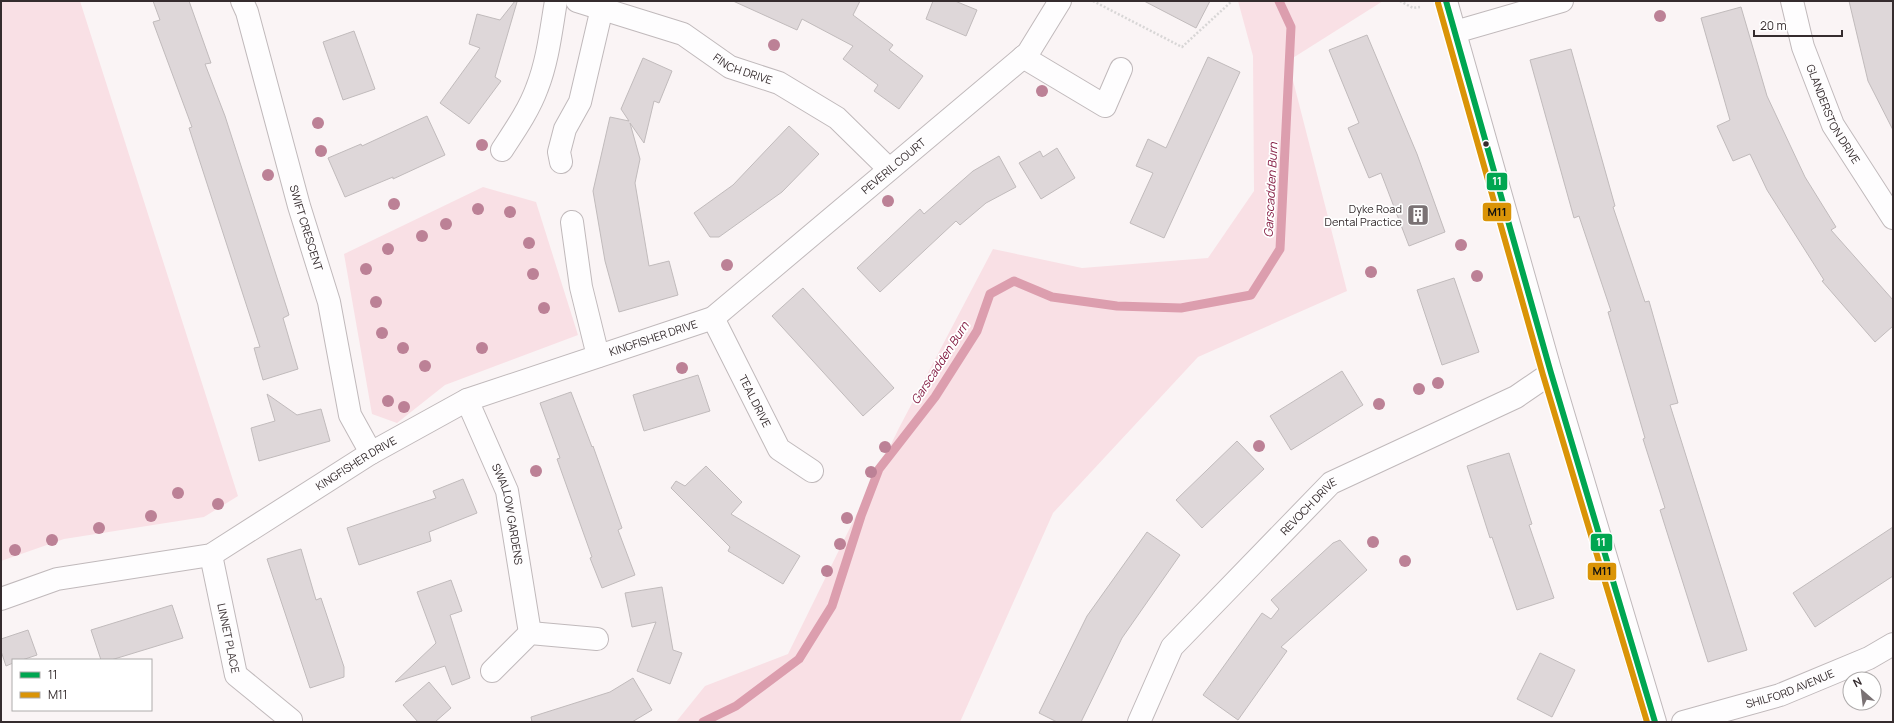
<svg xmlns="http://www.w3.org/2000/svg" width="1894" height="723" font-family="Manrope,sans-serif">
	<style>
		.green { fill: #f9e0e5 }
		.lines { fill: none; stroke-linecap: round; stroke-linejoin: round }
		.stream { stroke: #dc9eae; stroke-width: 9 }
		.building { fill: #ded7d9; stroke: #c1bbbc }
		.minor-casing { stroke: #c0b9bb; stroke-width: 24 }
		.path { stroke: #d8d6d6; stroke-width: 2.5; stroke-dasharray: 2 2; stroke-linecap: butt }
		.minor { stroke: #fefdfe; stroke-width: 22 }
		.bus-1-casing { stroke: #fff; stroke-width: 9 }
		.bus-2-casing { stroke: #fff; stroke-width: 9 }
		.bus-1 { stroke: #00a651; stroke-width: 6 }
		.bus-2 { stroke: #da9407; stroke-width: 6 }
		.tree { fill: #bc8196 }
		.bus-dot { fill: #352c2e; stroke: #fff; stroke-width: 1.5 }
		.labels { text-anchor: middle; stroke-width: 3.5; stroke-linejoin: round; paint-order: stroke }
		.street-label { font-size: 11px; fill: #352c2e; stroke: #fff }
		.poi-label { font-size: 11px; fill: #352c2e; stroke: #fff; text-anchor: end }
		.water-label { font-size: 12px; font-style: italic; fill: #851e44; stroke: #fff }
		.line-badge { stroke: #fff; stroke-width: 1.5 }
		.badge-label { font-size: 11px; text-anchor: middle; font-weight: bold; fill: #fff }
		.pale-badge-label { font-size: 11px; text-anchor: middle; font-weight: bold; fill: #111 }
	</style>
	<rect width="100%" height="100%" fill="#faf4f5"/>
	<path class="green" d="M1,1H80L238,496L204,517L64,539L1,561Z
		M1238,1H1383L1288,61L1347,291L1198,357L1053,513L960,722H676L705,686L788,654L899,428L993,249L1082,268L1208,258L1254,191L1253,56Z
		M483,187L536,202L578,335L445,385L397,423L372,414L344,254Z"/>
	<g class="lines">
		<path class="stream" d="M703,722L736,706L799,659L832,606L861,516L879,469L935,397L977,331L990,294L1014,281L1052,297L1117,306L1181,308L1251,295L1280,249L1291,27L1279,1"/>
	</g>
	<path class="building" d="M153,1H189L211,63L205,64L225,116L289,315L283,318L298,369L263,380L254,348L260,347L189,128L192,127L153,22L160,20Z
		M515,1L517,2L495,77L501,81L469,124L440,103L480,48L469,44L477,14L500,20Z
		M733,1H860L853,15L893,45L889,50L923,76L899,109L874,91L878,85L843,59L853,46L802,19L797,30Z
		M933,1H955L977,10L966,36L926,19Z
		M1144,1H1210L1196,28Z
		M1849,1H1893V130L1868,81Z
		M1741,7L1767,96L1805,177L1836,227L1831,230L1893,300V326L1875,342L1822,281L1824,280L1767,190L1750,154L1733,161L1717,126L1730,120L1701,18Z
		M354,31L375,89L343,100L323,42Z
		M1367,35L1417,154L1445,232L1409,246L1381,173L1369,178L1348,128L1359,123L1329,50Z
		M1571,49L1615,206L1613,207L1645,302L1649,301L1678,403L1670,405L1747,650L1708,662L1660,510L1665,508L1643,439L1645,438L1608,312L1611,311L1579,216L1574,218L1530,60Z
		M1208,57L1240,72L1164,238L1130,223L1153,173L1136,166L1148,139L1166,148Z
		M643,58L672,71L659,103L654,101L644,143L630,123L640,159L635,183L649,266L669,261L678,295L619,312L605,261L593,191L610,117L629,121L621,109Z
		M427,116L445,155L393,179V177L345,197L328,158L361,144L362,146Z
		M789,126L819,154L782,192L719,237H710L694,213L733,185Z
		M1057,148L1075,178L1041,199L1019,163L1040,151L1043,157Z
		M999,156L1016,187L986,203L960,225L956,221L880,292L857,268L920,209L924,214L973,171Z
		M1454,278L1479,352L1442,365L1417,290Z
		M803,288L894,388L863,416L772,316Z
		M1342,371L1363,405L1291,450L1270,416Z
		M698,375L710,411L644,431L633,395Z
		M571,392L592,447L593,446L622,528L618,530L635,575L602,588L590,558L592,557L557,459L560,458L540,403Z
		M267,394L297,415L321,409L330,441L259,461L251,428L275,421Z
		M1237,441L1264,469L1202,528L1176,500Z
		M1509,453L1532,524L1529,525L1554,598L1517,610L1492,537L1490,538L1467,466Z
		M706,466L742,502L731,514L800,556L783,584L728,551L730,547L671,488L676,481L685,486Z
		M463,479L477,513L429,532L431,541L359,565L347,528L436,498L433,491Z
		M1893,527V576L1815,627L1793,593Z
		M1147,532L1180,555L1122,638L1081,722H1057L1039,713L1087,616Z
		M1340,540L1367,570L1281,647L1287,651L1238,720L1203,695L1262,613L1271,619L1279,609L1271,600L1333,543Z
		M301,549L316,600L321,598L344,667V677L310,688L267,559Z
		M451,580L462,611L450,615L470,678L452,685L445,666L395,682L436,643L417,592Z
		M662,587L673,650L682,653L670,684L637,671L656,622L632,627L625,593Z
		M172,605L183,638L111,660H101L91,630Z
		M28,630L37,655L22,660H13V663L6,666L1,651V639Z
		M1540,653L1575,670L1552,717L1517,699Z
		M633,678L652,710L632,722H532L531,717L610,692Z
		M429,682L451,708L435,722H418L403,705Z"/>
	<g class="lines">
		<g class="minor-casing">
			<g id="minor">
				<path id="s1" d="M242,1L247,12L299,206L329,302L350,415L371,453"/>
				<path id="s2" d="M577,1L683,34L730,67L779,83L837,118L889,169"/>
				<path d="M1446,1L1551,373L1655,722"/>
				<path id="s3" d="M1792,1L1803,47L1833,125L1893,218"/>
				<path d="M1455,32L1562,1"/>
				<path d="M1023,57L1105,106L1121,69"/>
				<path d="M502,150C515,130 529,110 537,88C548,60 551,30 556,1"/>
				<path d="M561,162L559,152L565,129L580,102L602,8"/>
				<path d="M572,222L581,287L598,356"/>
				<path id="s4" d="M713,318L779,449L812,471"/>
				<path id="s5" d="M467,400L507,491L530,633"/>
				<path id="s6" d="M211,555L236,675L291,720"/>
				<path id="s7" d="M1,599L57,579L211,555L371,453L467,400L713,318L1028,53L1060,1"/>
				<path d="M492,671L530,633L597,639"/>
				<path id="s8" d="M1139,722L1172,647L1331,483L1516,397L1551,373"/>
				<path id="s9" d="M1683,722L1780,695L1869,658L1893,644"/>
			</g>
		</g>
		<path class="path" d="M1093,1L1182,47L1232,1
			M1400,1L1413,8L1420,7"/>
		<use href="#minor" class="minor"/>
		<g class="bus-1-casing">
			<path id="bus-1" d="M1446,1L1551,373L1655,722"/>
		</g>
		<g class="bus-2-casing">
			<path id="bus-2" d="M1438,3L1543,375L1647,722"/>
		</g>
		<use href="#bus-1" class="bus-1"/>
		<use href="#bus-2" class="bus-2"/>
	</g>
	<g class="tree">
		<circle cx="1660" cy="16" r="6"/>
		<circle cx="774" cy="45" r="6"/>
		<circle cx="1042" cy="91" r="6"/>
		<circle cx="318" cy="123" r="6"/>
		<circle cx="482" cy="145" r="6"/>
		<circle cx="321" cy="151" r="6"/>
		<circle cx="268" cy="175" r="6"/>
		<circle cx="888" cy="201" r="6"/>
		<circle cx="394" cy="204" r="6"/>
		<circle cx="478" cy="209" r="6"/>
		<circle cx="510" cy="212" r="6"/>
		<circle cx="446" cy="224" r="6"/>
		<circle cx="422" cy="236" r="6"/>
		<circle cx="529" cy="243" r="6"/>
		<circle cx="1461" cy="245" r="6"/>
		<circle cx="388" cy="249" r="6"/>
		<circle cx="727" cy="265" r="6"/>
		<circle cx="366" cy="269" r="6"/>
		<circle cx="1371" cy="272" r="6"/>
		<circle cx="533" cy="274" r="6"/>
		<circle cx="1477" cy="276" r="6"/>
		<circle cx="376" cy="302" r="6"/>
		<circle cx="544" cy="308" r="6"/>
		<circle cx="382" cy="333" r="6"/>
		<circle cx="403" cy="348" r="6"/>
		<circle cx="482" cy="348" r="6"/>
		<circle cx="425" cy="366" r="6"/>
		<circle cx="682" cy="368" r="6"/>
		<circle cx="1438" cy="383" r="6"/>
		<circle cx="1419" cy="389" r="6"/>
		<circle cx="388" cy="401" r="6"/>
		<circle cx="1379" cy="404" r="6"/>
		<circle cx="404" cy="407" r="6"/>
		<circle cx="1259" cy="446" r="6"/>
		<circle cx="885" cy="447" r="6"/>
		<circle cx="536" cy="471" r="6"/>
		<circle cx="871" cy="472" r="6"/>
		<circle cx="178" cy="493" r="6"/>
		<circle cx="218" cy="504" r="6"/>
		<circle cx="151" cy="516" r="6"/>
		<circle cx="847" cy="518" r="6"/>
		<circle cx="99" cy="528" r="6"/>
		<circle cx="52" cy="540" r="6"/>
		<circle cx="1373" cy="542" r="6"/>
		<circle cx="840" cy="544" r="6"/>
		<circle cx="15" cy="550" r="6"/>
		<circle cx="1405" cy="561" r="6"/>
		<circle cx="827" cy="571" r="6"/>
	</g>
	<defs>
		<g id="building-square" transform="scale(1.15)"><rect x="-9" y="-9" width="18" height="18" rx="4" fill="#7a7274" stroke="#fff"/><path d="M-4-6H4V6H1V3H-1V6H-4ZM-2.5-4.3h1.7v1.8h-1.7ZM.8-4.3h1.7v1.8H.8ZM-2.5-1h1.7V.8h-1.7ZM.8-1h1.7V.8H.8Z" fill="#fff"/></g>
	</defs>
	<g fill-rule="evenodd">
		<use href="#building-square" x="1418" y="215"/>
	</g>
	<circle class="bus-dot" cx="1486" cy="144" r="3.5"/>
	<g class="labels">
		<g class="street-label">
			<text dy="4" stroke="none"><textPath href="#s2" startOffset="181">FINCH DRIVE</textPath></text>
			<text dy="4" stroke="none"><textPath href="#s3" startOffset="121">GLANDERSTON DRIVE</textPath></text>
			<text dy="4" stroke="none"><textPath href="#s7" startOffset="1010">PEVERIL COURT</textPath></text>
			<text dy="4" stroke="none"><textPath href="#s1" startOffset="236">SWIFT CRESCENT</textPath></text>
			<text dy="4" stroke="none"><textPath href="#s7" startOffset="711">KINGFISHER DRIVE</textPath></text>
			<text dy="4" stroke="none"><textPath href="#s4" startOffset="93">TEAL DRIVE</textPath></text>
			<text dy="4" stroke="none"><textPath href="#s7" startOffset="387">KINGFISHER DRIVE</textPath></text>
			<text dy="4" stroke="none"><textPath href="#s8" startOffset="278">REVOCH DRIVE</textPath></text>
			<text dy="4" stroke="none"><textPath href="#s5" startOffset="122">SWALLOW GARDENS</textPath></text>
			<text dy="4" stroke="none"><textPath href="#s6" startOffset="85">LINNET PLACE</textPath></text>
			<text dy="4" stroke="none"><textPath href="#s9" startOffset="112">SHILFORD AVENUE</textPath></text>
		</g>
		<g class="poi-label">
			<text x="1402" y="213">Dyke Road<tspan x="1402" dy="13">Dental Practice</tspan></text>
		</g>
		<g class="water-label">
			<text transform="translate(1271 190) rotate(-87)" y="4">Garscadden Burn</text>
			<text transform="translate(940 363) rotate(-57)" y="4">Garscadden Burn</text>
		</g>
	</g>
	<g class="line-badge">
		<rect x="1486" y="172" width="22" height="19" rx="4" fill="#00a651"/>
		<rect x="1482" y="202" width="30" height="20" rx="4" fill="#da9407"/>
		<rect x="1590" y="533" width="23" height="19" rx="4" fill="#00a651"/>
		<rect x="1587" y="562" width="30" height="19" rx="4" fill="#da9407"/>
	</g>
	<g class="badge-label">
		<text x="1497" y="185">11</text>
		<text x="1601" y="546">11</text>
	</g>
	<g class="pale-badge-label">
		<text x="1497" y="216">M11</text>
		<text x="1602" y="575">M11</text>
	</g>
	<rect width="1894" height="723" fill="none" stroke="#352c2e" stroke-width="4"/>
	<rect x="12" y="659" width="140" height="52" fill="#ffffff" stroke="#aeabab"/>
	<rect x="20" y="672" width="20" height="6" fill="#00a651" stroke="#aeabab"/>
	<text x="48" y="679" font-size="12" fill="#352c2e">11</text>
	<rect x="20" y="692" width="20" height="6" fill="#da9407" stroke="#aeabab"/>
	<text x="48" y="699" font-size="12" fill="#352c2e">M11</text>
	<g transform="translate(1862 691) rotate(332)"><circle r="19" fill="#ffffff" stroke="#aeabab"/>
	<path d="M0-3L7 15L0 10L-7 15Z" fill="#7a7274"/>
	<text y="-6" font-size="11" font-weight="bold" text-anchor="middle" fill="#352c2e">N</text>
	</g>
	<path d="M1754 30v6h88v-6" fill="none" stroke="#352c2e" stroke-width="2"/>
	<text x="1760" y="30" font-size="12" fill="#352c2e" stroke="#ffffff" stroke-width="3" paint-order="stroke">20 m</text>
</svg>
